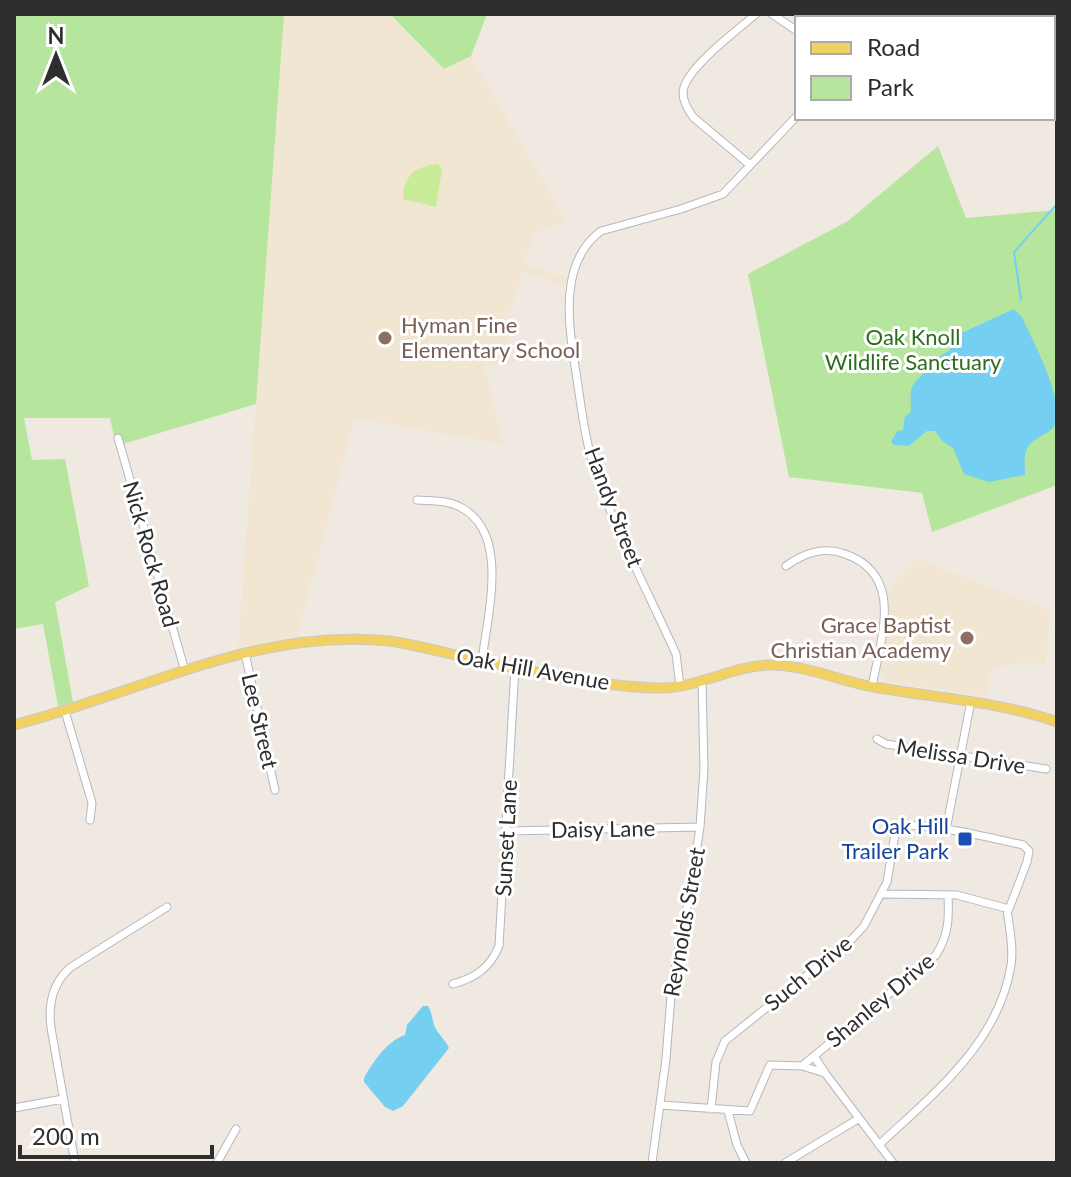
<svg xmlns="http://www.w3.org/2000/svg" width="1071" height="1177" font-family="Lato,sans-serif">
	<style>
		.education { fill: #f0e6d1 }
		.green { fill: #b6e59e }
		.pitch { fill: #c9ec9a }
		.water { fill: #75cff0 }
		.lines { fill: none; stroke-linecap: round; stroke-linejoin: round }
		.stream { stroke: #75cff0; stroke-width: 2 }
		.minor-casing { stroke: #b4b7c1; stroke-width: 9 }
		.major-casing { stroke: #c9c9c9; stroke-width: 11 }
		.minor { stroke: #fff; stroke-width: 7 }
		.major { stroke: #f2d163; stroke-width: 9 }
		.education-dot { fill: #8d6e63; stroke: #fff; stroke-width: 3 }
		.transit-dot { fill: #1a4fb4; stroke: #fff; stroke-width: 3 }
		.labels { text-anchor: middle; stroke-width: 6; stroke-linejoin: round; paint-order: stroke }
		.education-label { font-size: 22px; fill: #785e54; stroke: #fff; text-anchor: start }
		.park-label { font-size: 22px; fill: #2c6e1b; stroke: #fff }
		.street-label { font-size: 22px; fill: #2e2e2e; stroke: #fff }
		.transit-label { font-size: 22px; fill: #164399; stroke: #fff; text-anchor: end }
	</style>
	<rect width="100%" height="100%" fill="#efe9e1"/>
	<path class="education" d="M284,14H390L444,69L471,56L566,221L534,233L524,263L569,278L567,286L522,272L511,311L505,312L513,364L485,365L502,444L355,418L297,638L238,647Z
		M917,559L1050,610L1046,664L1032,662L1030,664L1018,663L994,668L990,675L987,696L885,682L880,671L890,615L888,593L893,583Z"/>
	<path class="green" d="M14,14H284L256,404L116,446L110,418H24L32,460L65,459L89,586L55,602L73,702L58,706L43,624L14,629Z
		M390,14H487L471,56L444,69Z
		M938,146L966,218L1057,210V485L932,532L922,493L789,477L748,274L848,221Z"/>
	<path class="pitch" d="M438,164L442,169L436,207L403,199C403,175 416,166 438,164Z"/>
	<path class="water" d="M1014,309L1022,317C1032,340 1069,406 1053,428C1049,433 1043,434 1038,438C1021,448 1025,458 1025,475L989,482L964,474L953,448L942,441L935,431H927L909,446L894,445L891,442L897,431L903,430L905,416L911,412C910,383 910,387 929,368C936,360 940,355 949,351L955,336Z
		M423,1006H428C432,1013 432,1018 434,1025C437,1033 445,1039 449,1048L403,1106L393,1111L385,1107L364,1082V1078C373,1062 387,1041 405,1035L407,1025Z"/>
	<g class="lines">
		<path class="stream" d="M1021,300L1014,252L1057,204"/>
		<g class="minor-casing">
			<path id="minor" d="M772,14L797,31
				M907,18L911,14
				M750,165L693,117C688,109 683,102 683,93C683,70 739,29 756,14
				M118,438L185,671
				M417,500C431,501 447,500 460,507C511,532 487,616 482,661
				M786,566C804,553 823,546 845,554C906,575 880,640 872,687
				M245,653L275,790
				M680,686L676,654C648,592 614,528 593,464C585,439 582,412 578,386C571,337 554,266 601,231L681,209L723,194L797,116
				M65,711L92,803L90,820
				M877,739L886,744L1046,769
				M946,830L971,701
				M506,831L700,827
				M453,984C475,978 490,968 499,946L515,667
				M802,1066L825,1073L814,1056
				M825,1073L893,1163
				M660,1105L750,1111L770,1065L802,1066L936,955C949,934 949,919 948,895
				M14,1108L63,1099
				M711,1109L716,1062L725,1041L852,939L864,926L887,882L896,828C914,818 1000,840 1023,845L1029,851L1027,862L1009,909L957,895L883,894
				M728,1111L737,1145L746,1163
				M879,1145C933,1094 999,1043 1011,965C1014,947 1009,927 1007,909
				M75,1163L51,1028C48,1005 52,983 71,967L167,907
				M217,1163L236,1129
				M652,1163L666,1059L672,983L691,887L700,827L704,769L702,681
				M785,1163L858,1119"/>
		</g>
		<g class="major-casing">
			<path id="major" d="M14,725C137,694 257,627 388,641C414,644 440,652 465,657C525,670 594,686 655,688C694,690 729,667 767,665C804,664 839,681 874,687C935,698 997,701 1057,722"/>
		</g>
		<use href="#minor" class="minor"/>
		<use href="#major" class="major"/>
	</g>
	<g class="education-dot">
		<circle cx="385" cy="338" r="8"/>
		<circle cx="967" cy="638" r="8"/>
	</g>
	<rect class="transit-dot" x="957" y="831" width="16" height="16" rx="4"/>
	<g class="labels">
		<g class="education-label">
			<text x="401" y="333">Hyman Fine<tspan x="401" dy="25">Elementary School</tspan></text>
			<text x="951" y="633" text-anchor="end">Grace Baptist<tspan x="951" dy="25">Christian Academy</tspan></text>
		</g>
		<g class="park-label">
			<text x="913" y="345">Oak Knoll<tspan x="913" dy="25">Wildlife Sanctuary</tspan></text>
		</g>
		<g class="street-label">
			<text transform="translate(614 507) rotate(69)" y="8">Handy Street</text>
			<text transform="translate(151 554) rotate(74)" y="8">Nick Rock Road</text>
			<text transform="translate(533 669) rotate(10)" y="8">Oak Hill Avenue</text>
			<text transform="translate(260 721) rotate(77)" y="8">Lee Street</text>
			<text transform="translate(961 756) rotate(9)" y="8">Melissa Drive</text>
			<text transform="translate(603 829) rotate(-1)" y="8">Daisy Lane</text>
			<text transform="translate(506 838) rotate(-87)" y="8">Sunset Lane</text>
			<text transform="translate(684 922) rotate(-80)" y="8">Reynolds Street</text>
			<text transform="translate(808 973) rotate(-39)" y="8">Such Drive</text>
			<text transform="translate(880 1000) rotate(-40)" y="8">Shanley Drive</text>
		</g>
		<g class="transit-label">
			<text x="949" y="834">Oak Hill<tspan x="949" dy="25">Trailer Park</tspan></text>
		</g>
	</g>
	<rect width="1071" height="1177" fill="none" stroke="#2e2e2e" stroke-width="32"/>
	<rect x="795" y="16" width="260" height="104" fill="#ffffff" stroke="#ababab" stroke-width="2"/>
	<rect x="811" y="42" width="40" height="12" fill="#f2d163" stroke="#ababab" stroke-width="2"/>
	<text x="867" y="56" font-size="24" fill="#2e2e2e">Road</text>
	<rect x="811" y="76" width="40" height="24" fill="#b6e59e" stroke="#ababab" stroke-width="2"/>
	<text x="867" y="96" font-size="24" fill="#2e2e2e">Park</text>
	<g transform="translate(56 56)" stroke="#ffffff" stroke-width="6" paint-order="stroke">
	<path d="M0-6L14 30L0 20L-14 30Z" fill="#2e2e2e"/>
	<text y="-12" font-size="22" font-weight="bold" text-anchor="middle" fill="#2e2e2e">N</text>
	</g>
	<path d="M20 1145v12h192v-12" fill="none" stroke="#2e2e2e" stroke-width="4"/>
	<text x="32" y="1145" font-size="24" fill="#2e2e2e" stroke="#ffffff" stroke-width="6" paint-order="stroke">200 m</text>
</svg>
